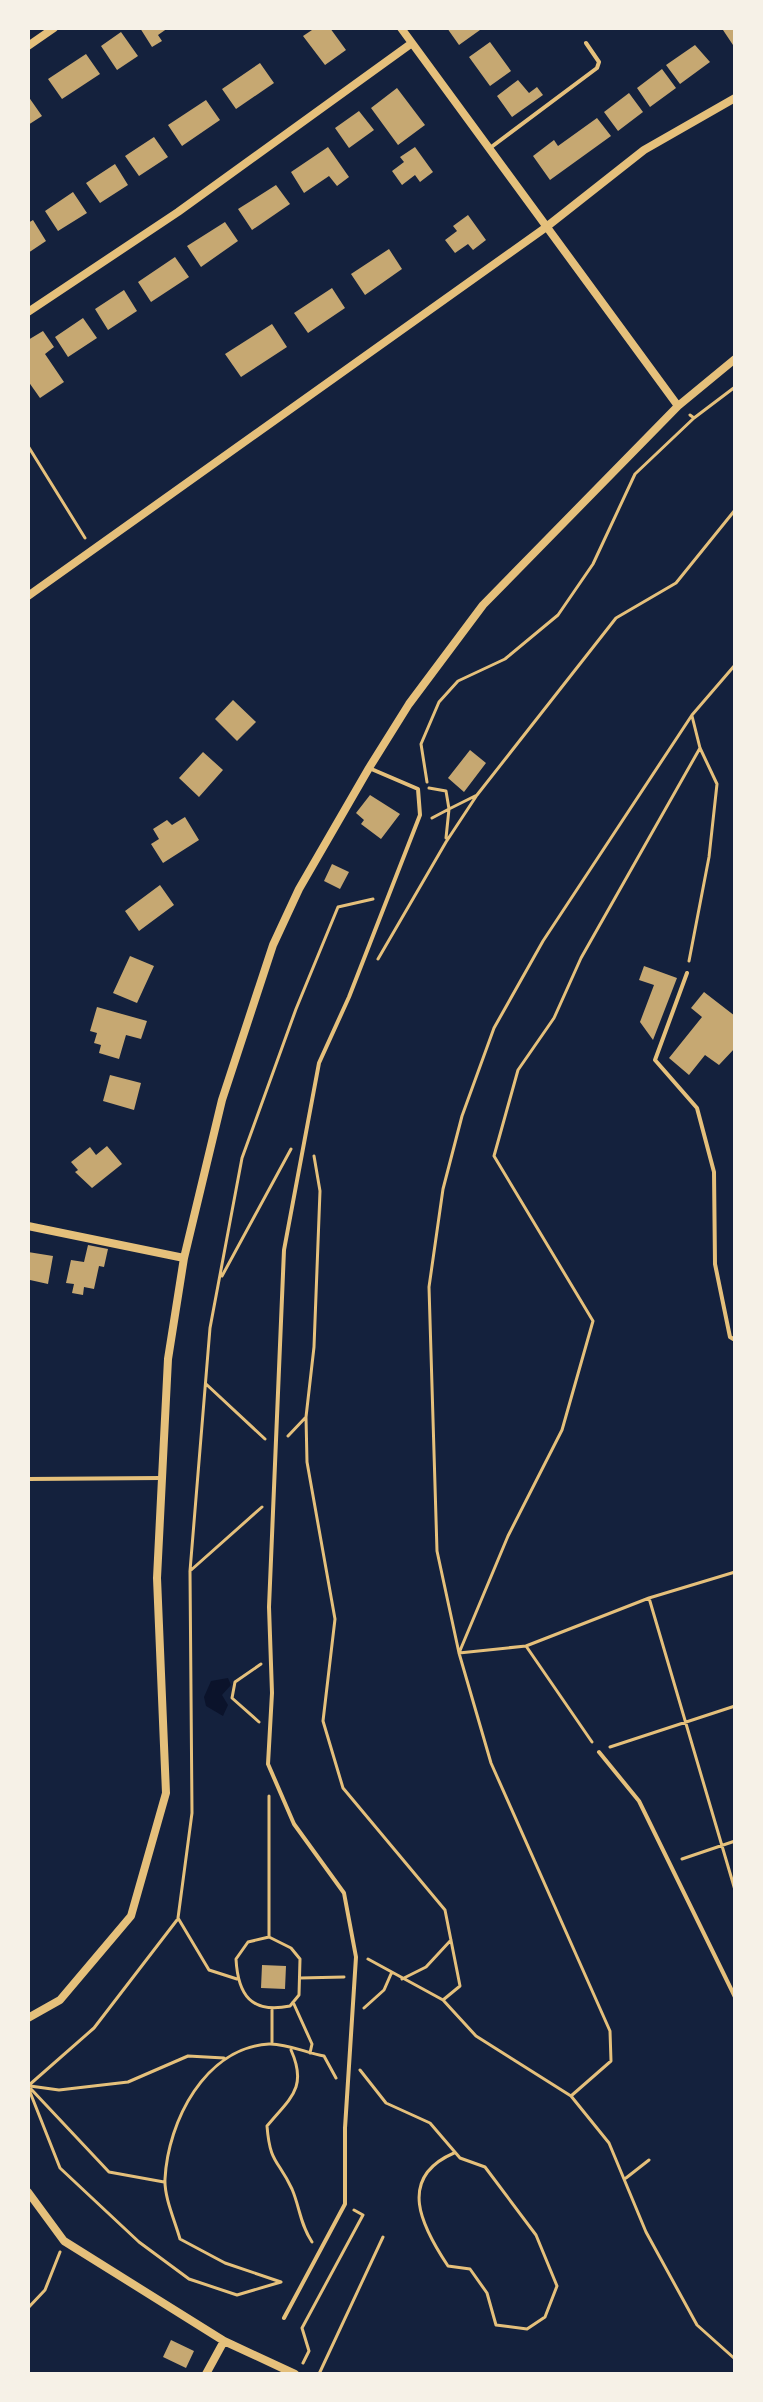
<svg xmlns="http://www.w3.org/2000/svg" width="763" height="2402" font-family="'Nunito Sans',sans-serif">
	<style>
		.water { fill: #0b132b }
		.building { fill: #c6a872 }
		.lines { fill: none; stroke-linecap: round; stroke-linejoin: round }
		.path { stroke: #e5c07b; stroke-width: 3 }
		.service { stroke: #e5c07b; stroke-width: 4 }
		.minor { stroke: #e5c07b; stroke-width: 8 }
	</style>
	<rect width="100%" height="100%" fill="#14213d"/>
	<path class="water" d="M228,1678L231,1685L222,1695L228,1705L223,1716L206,1706L204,1697L211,1681Z"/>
	<path class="building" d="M140,28H168L158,35L162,41L152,47Z
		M315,28H330L346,50L325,65L303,36Z
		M447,28H479L480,30L459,45Z
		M726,28H735V48L723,30Z
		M121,32L138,56L117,70L101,46Z
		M490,42L511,71L490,86L469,57Z
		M695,45L710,62L680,84L666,65Z
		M86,54L100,74L62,99L48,79Z
		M260,63L274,83L236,109L222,89Z
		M662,69L676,88L650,107L637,88Z
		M518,80L529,93L537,87L543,95L512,117L497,96Z
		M397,88L425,125L398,145L371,108Z
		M629,93L643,112L618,131L604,112Z
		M28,96L42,116L28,125Z
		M206,100L220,120L182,146L168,125Z
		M359,111L374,130L349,148L335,128Z
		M597,118L611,136L550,180L533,156L554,140L558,146Z
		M154,137L168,157L139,176L125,156Z
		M328,147L349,177L337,186L329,176L304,193L291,172Z
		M415,147L433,172L420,182L415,175L402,185L392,171L404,162L400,157Z
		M115,164L128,185L100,203L86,183Z
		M276,185L290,204L252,230L238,209Z
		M73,192L87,213L58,231L45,211Z
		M468,215L486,240L473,250L468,244L455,253L445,240L457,231L453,226Z
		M33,220L46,241L28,253V223Z
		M225,222L238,241L201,267L187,246Z
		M389,249L402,269L365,295L351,274Z
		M175,257L189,277L151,302L138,282Z
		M332,288L345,308L308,333L294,313Z
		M124,290L137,311L108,330L95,309Z
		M83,318L97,338L68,357L55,337Z
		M272,324L287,347L241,377L225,354Z
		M43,331L54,347L45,354L64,382L40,398L28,381V340Z
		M233,700L256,722L237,741L215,719Z
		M470,750L486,763L464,792L448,778Z
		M203,752L223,770L199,797L179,778Z
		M370,795L400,814L381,839L361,824L364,820L356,813Z
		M185,817L199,840L163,863L151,844L159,839L153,829L167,820L172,825Z
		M332,864L349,872L340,889L324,881Z
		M160,885L174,905L139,931L125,911Z
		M130,956L154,966L137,1003L113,993Z
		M644,966L677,978L653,1040L640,1022L654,985L639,980Z
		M704,992L735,1016V1048L719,1065L705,1055L689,1075L669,1058L702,1017L691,1008Z
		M97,1007L147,1021L141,1039L126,1035L119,1059L99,1053L101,1045L94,1043L97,1033L90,1031Z
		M110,1075L141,1083L134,1110L103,1101Z
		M107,1146L122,1164L92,1188L75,1172L78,1170L71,1162L90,1147L96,1155Z
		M88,1245L108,1249L104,1267L99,1266L94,1289L84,1287L83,1295L72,1293L74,1284L66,1283L71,1260L84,1262Z
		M28,1252L53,1256L48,1284L30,1280Z
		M262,1965L286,1966L285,1989L261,1988Z
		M171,2340L194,2351L186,2368L163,2357Z"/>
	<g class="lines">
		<path class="path" d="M694,418L735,387
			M28,446L85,538
			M427,782L421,744L439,702L458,681L505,659L558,615L593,564L635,474L694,418L690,415
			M429,788L446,791L449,809L432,818
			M446,838L449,809L477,795
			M378,959L446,842L477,795L616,618L676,583L735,510
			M689,961L709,857L717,784L700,748L692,716
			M222,1276L291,1149
			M206,1384L265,1439
			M306,1417L307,1462L335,1619L323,1721L343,1788L445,1910L460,1986L443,2000
			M288,1436L306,1417L314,1347L320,1191L314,1156
			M190,1571L262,1507
			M735,1572L649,1598L735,1890
			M526,1646L459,1653L437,1551L429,1287L443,1189L462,1116L494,1028L543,941L692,715L735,665
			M259,1722L232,1698L235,1682L261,1664
			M592,1742L526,1646L649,1598
			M610,1747L735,1706
			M269,1796V1936
			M682,1859L735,1841
			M269,1937L291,1948L300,1959L299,1995L290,2006C251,2014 238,1995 236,1959L248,1942Z
			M368,1959L443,2000L476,2036L571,2096L609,2143L646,2232L697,2325L735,2359
			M300,1978L344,1977
			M237,1979L209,1970L178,1918L192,1813L190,1571L210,1328L242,1158L296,1009L338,907L373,899
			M402,1979L426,1967L451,1940
			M293,2002L312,2044L310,2053
			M364,2008L384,1990L391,1974
			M272,2042V2010
			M291,2050C308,2088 290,2098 267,2126C270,2164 278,2159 292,2189C300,2208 300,2224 312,2242
			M360,2070L386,2103L430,2123L460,2158L485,2167L536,2235L557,2286L545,2317L527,2329L496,2325L487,2293L470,2269L448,2266C422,2227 396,2178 454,2153
			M28,2086L94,2028L177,1920
			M30,2086L59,2090L128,2082L188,2056L224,2058
			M28,2087L60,2168L139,2242L189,2279L237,2295L281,2282
			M31,2089L109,2172L164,2182
			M571,2096L611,2061L610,2031L491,1763L459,1653L508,1536L562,1430L593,1321L494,1156L518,1070L554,1018L581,958L700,748
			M626,2178L649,2160
			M281,2282L225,2263L180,2239C175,2221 164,2197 165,2179C168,2121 205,2048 269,2044C285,2043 307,2053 324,2056L336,2078
			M28,2308L45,2290L60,2252
			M303,2363L309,2351L302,2328L363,2215L354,2210
			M319,2374L383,2237"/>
		<path class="service" d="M490,148L597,68L599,62L586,43
			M687,973L655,1060L697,1108L714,1172L715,1264L730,1337L735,1340
			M28,1479L161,1478
			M599,1752L639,1801L735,1997
			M284,2318L345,2204V2128L356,1957L344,1893L294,1824L268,1764L272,1693L269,1607L284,1250L319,1063L349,997L420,815L418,789L369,768"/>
		<path class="minor" d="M401,28L678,406
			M28,46L54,28
			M28,312L178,212L412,43
			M28,596L545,228L644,150L735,98
			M28,1226L184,1258
			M28,2018L60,2000L131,1916L166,1793L157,1578L168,1359L184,1258L222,1100L273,945L299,889L369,768L409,704L483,605L678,406L735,359
			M28,2192L64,2241L224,2341L295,2374
			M206,2374L224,2341"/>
	</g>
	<rect width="763" height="2402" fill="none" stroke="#f6f1e7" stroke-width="60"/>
</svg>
